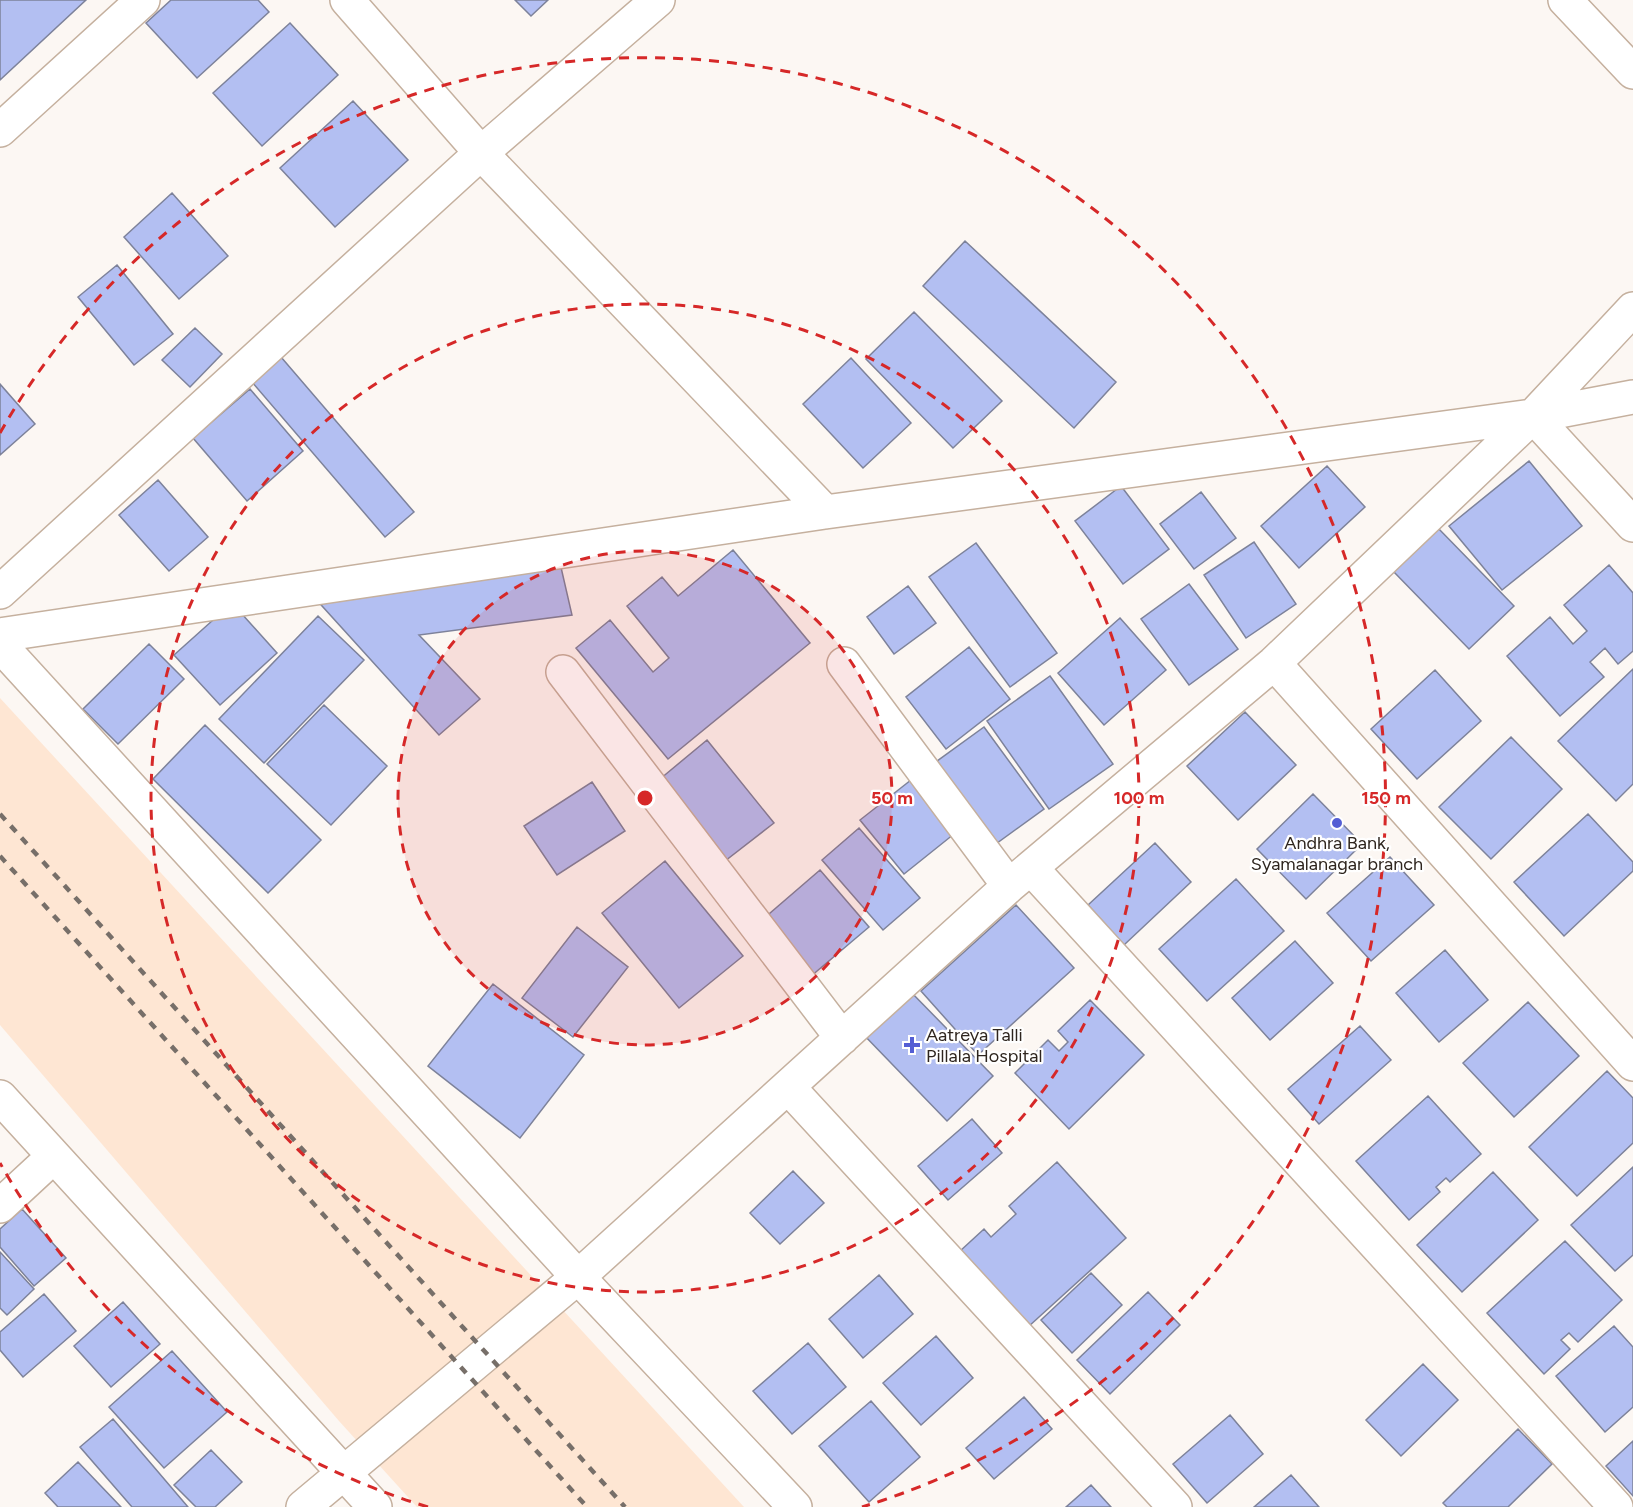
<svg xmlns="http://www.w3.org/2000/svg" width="1633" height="1507" font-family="Figtree,sans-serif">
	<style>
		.built { fill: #fee6d3 }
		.building { fill: #b3bff2; stroke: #7d829a; stroke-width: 1.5 }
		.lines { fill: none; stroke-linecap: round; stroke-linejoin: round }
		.minor-casing { stroke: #c5b09e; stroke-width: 36 }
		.minor { stroke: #fff; stroke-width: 33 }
		.rail { stroke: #776f69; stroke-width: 4.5; stroke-dasharray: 8 8; stroke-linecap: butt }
		.ring { fill: none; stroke: #d62828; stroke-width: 3; stroke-dasharray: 10 8 }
		.poi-dot { fill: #545ed4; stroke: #fff; stroke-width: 2 }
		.labels { text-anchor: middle; stroke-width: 4.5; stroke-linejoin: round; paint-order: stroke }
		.poi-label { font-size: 18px; fill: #2e251e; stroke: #fff }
		.centre { fill: #d62828; stroke: #fff; stroke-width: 3 }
		.ring-label { font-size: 18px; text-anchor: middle; font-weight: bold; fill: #d62828; stroke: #fff; stroke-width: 4.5; stroke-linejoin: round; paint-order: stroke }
	</style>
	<rect width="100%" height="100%" fill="#fcf7f3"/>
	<path class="built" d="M0,698L744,1507H417L339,1421L0,1025Z"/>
	<path class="building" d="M0,0H86L0,80Z
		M171,0H258L269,12L197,78L146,23Z
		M515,0H548L531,16Z
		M290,23L338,75L262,146L213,93Z
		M353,101L408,160L335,227L280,168Z
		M172,193L228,256L179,299L124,237Z
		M965,241L1116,382L1074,428L923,286Z
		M117,265L173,334L134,365L78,297Z
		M914,312L1002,401L953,448L866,359Z
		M195,328L222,354L190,387L162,360Z
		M281,357L414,512L385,537L252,382Z
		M851,358L911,423L863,468L803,404Z
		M0,384L35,424L0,455Z
		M250,389L303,451L247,501L193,438Z
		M1529,461L1582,526L1502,590L1449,526Z
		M1327,466L1365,507L1299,568L1261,526Z
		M158,480L208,537L169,571L119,515Z
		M1121,486L1169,549L1123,584L1075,521Z
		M1201,492L1236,538L1194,569L1160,524Z
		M1437,527L1514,606L1469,649L1393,571Z
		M1254,542L1296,604L1246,638L1204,575Z
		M976,543L1057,653L1010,687L929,577Z
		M733,550L810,643L668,759L576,648L610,620L653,672L669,658L627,606L662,577L678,596Z
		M560,563L572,615L419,635L480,699L439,735L313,596Z
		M1609,565L1633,593V651L1618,664L1605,648L1590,662L1604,677L1560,716L1507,656L1550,617L1573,644L1587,631L1564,605Z
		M1189,584L1238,649L1189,685L1141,619Z
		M908,586L936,623L894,654L867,617Z
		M232,603L277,653L220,705L174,655Z
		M318,616L364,660L264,763L219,719Z
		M1120,618L1166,670L1104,725L1058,673Z
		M149,644L184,679L118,744L83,709Z
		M969,647L1010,699L946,749L906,697Z
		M1633,669V784L1616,801L1558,741Z
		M1435,670L1481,721L1417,779L1371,729Z
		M1050,676L1113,764L1049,809L987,721Z
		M324,705L387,766L331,825L267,764Z
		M1245,712L1296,765L1238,820L1187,766Z
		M205,725L321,840L268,893L153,779Z
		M984,727L1044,809L993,846L933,764Z
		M1511,737L1562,789L1491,859L1439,807Z
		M707,740L774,823L725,861L660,779Z
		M911,780L954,834L904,874L860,820Z
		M592,782L625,831L557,875L524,826Z
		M1313,794L1362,844L1306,899L1257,849Z
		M1588,814L1633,862V871L1564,936L1514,882Z
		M859,828L920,898L883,930L822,860Z
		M1155,843L1191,882L1124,945L1088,905Z
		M1390,857L1434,905L1371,961L1327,913Z
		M665,861L743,956L679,1008L602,913Z
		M820,870L869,927L810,977L762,920Z
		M1236,879L1284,931L1207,1001L1159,949Z
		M1016,905L1074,968L978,1055L921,991Z
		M577,927L628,967L573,1037L522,998Z
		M1295,941L1333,983L1270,1040L1232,998Z
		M1445,950L1488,1000L1439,1042L1396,993Z
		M493,984L584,1055L520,1138L428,1066Z
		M908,989L993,1076L947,1121L862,1033Z
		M1090,1000L1144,1055L1069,1129L1015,1073L1048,1040L1059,1051L1068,1042L1058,1031Z
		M1528,1002L1579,1056L1514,1117L1463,1063Z
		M1360,1026L1391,1060L1319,1124L1288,1089Z
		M1607,1071L1633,1098V1143L1577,1196L1529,1147Z
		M1428,1096L1481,1154L1450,1182L1446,1178L1436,1187L1440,1192L1409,1220L1356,1161Z
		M972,1119L1002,1153L948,1200L918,1166Z
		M1057,1162L1126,1238L1028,1327L959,1252L984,1229L991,1237L1016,1214L1009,1206Z
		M1633,1167V1255L1615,1271L1571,1225Z
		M793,1171L824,1203L780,1244L750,1213Z
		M1493,1172L1538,1220L1462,1292L1417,1245Z
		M22,1209L66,1258L34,1286L0,1247V1229Z
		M1565,1241L1622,1300L1578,1342L1569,1333L1561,1340L1570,1349L1544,1374L1487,1313Z
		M0,1252L34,1289L7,1315L0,1308Z
		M1091,1273L1122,1305L1072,1353L1041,1320Z
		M879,1275L913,1314L863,1358L829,1319Z
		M1148,1292L1180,1325L1110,1394L1077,1360Z
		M44,1294L76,1331L23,1377L0,1350V1332Z
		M123,1302L160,1344L111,1387L74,1346Z
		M1614,1326L1633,1347V1407L1605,1432L1556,1376Z
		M936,1336L973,1378L921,1425L883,1383Z
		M808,1343L846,1387L792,1434L753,1391Z
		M172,1351L227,1412L164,1468L109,1407Z
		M1423,1364L1458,1400L1401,1456L1366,1420Z
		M1024,1397L1052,1429L994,1479L966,1448Z
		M871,1401L920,1457L869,1502L819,1446Z
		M1230,1415L1263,1454L1207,1503L1173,1464Z
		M113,1419L188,1507H132L80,1447Z
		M1518,1429L1552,1464L1508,1507H1447L1443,1503Z
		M1633,1441V1496L1606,1466Z
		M211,1450L242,1482L215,1507H196L174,1485Z
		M78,1462L121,1507H58L45,1493Z
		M1291,1475L1319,1507H1254Z
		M1091,1485L1111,1507H1066Z"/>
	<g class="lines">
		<g class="minor-casing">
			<path id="minor" d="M347,0L481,153L825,512
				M1565,0L1633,72
				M0,130L143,0
				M1533,416L1633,525
				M0,592L481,153L658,0
				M0,635L825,512L1533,416L1633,397
				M0,645L578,1277L795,1507
				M1274,663L1633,1064
				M844,664L1009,886
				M563,672L842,1038
				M1031,868L1616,1507
				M789,1088L1175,1507
				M0,1097L375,1507
				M0,1206L54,1156
				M303,1507L578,1277L1009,886L1274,663L1533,416L1633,309"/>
		</g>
		<use href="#minor" class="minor"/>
		<path class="rail" d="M0,814L625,1507
			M0,856L587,1507"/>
	</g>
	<circle cx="645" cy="798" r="247" fill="#d62828" fill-opacity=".12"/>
	<g class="ring">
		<circle cx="645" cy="798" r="247"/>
		<circle cx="645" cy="798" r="494"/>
		<path d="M428 1507A741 741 0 0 1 0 1163M0 433A741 741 0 1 1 862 1507"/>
	</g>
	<g class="poi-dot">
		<circle cx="1337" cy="823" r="6"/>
		<path d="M909 1036h6v6h6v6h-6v6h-6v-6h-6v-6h6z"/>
	</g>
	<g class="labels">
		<g class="poi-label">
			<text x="1337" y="849">Andhra Bank,<tspan x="1337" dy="21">Syamalanagar branch</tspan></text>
			<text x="926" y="1041" text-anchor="start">Aatreya Talli<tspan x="926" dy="21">Pillala Hospital</tspan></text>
		</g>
	</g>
	<circle cx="645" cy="798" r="9" class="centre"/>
	<g class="ring-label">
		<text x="892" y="804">50 m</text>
		<text x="1139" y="804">100 m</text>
		<text x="1386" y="804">150 m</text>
	</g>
</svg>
